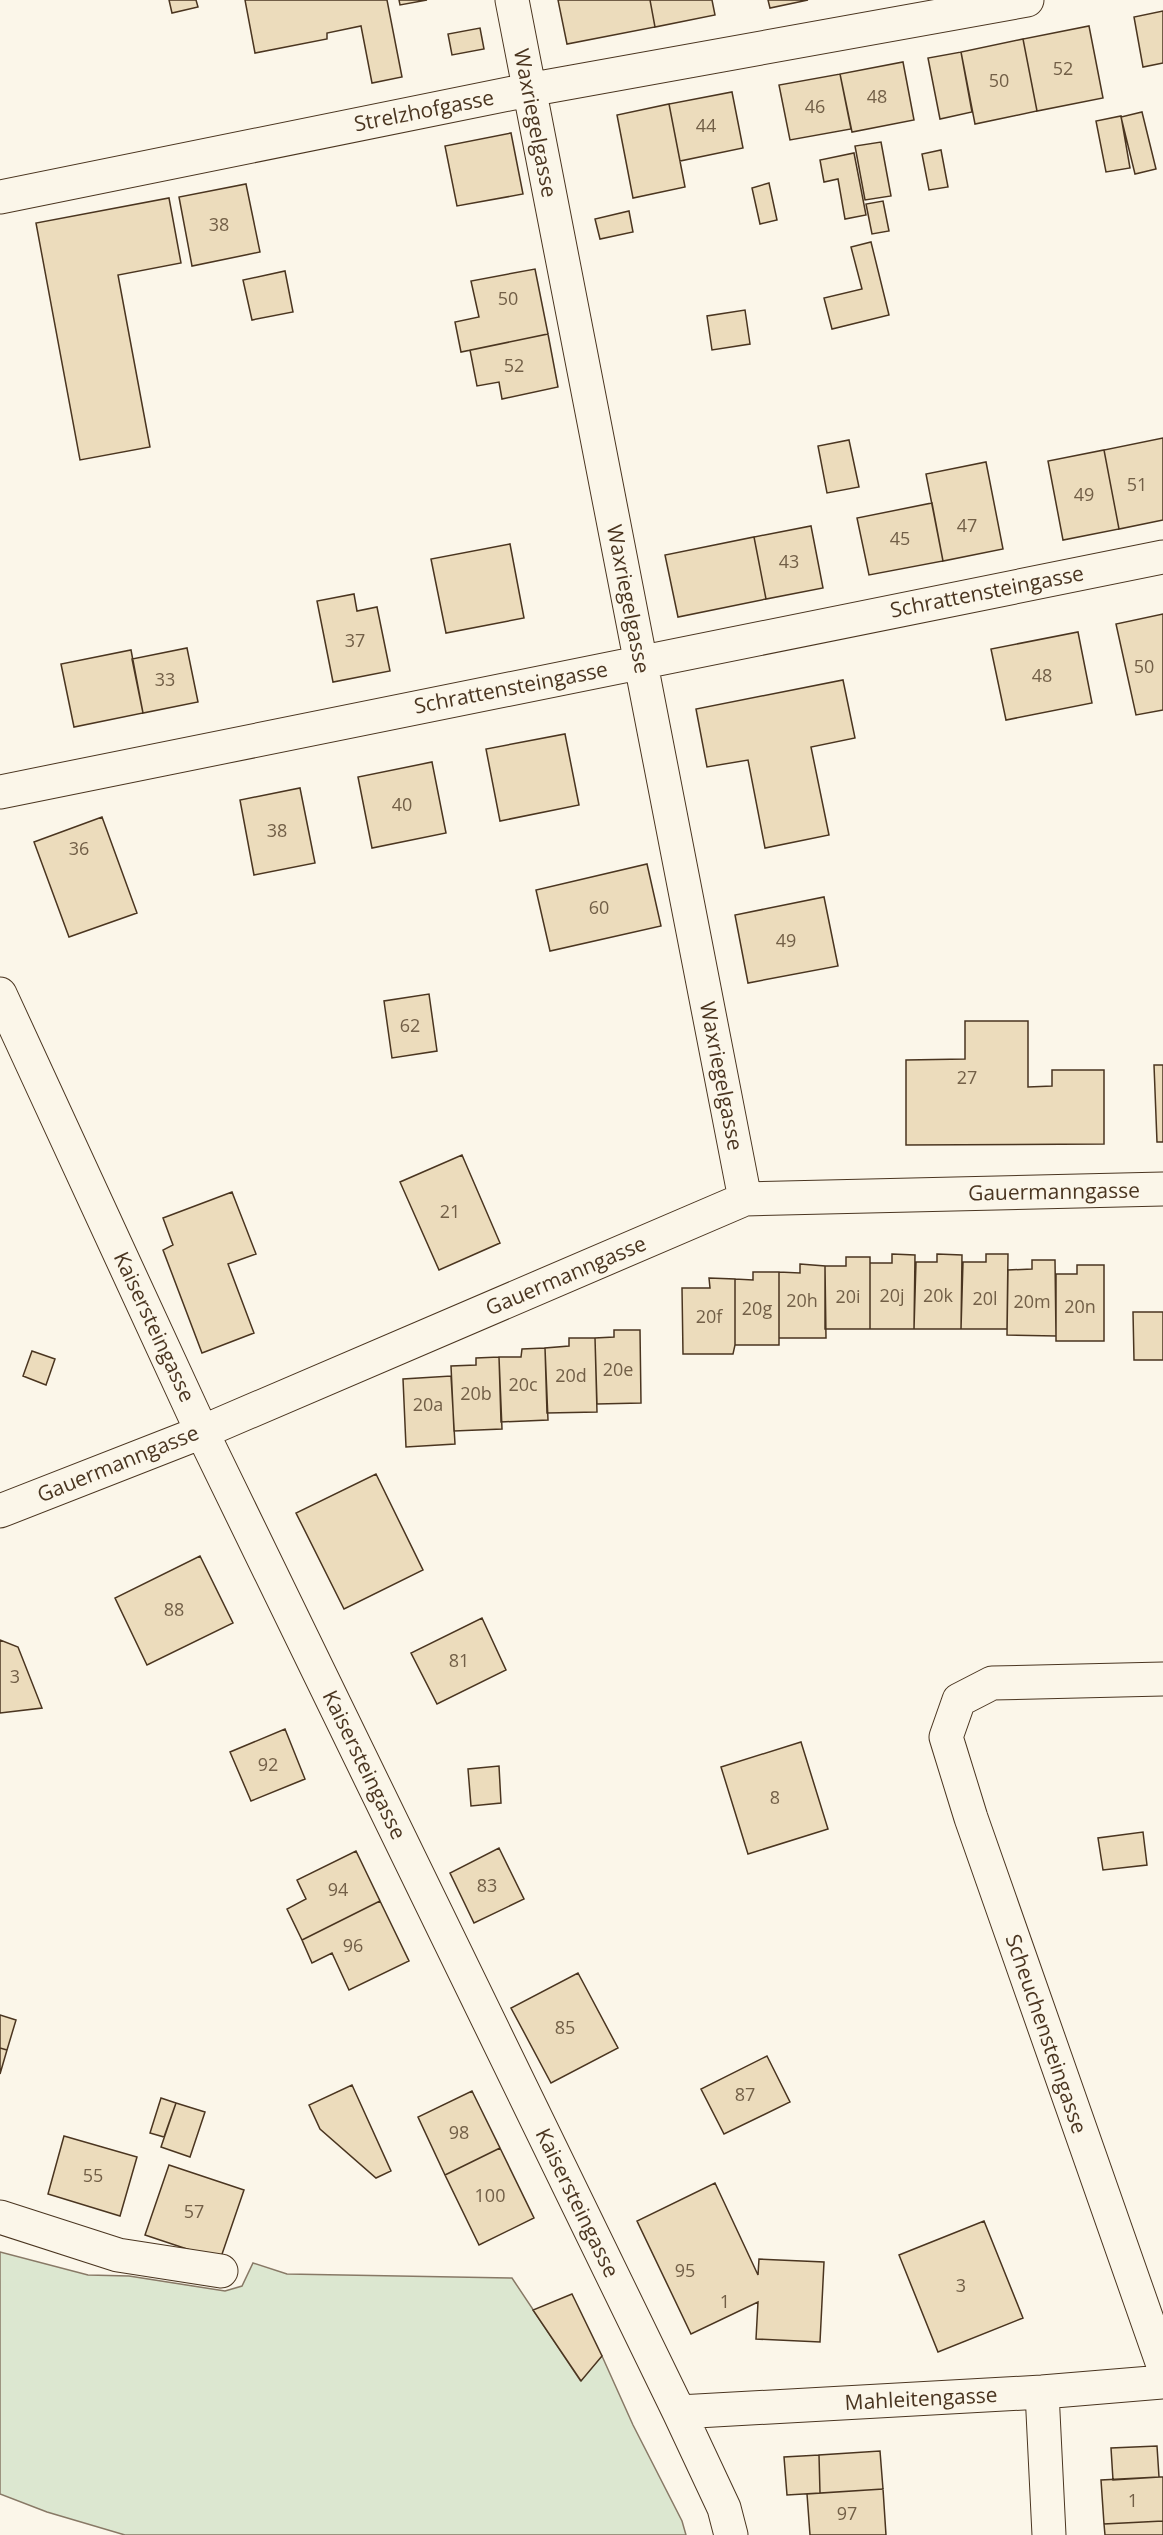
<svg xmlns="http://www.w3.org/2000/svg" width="1163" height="2535" font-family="'Open Sans',sans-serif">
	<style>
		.green { fill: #dce7d0; stroke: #887966; stroke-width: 1.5 }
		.building { fill: #ecdcbc; stroke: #4a3520; stroke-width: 1.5 }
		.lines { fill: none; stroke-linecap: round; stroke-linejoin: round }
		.minor-casing { stroke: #4a3520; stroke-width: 35 }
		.minor { stroke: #fbf6e9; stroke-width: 33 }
		.labels { text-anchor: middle; stroke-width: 4.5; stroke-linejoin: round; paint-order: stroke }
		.number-label { font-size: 18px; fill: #725f47 }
		.street-label { font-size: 21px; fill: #4a3520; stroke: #fbf6e9 }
	</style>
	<rect width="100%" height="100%" fill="#fbf6e9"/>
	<path class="green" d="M0,2252L88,2275L129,2276L225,2291L242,2286L253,2263L287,2274L512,2278L580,2380L602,2356L633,2425L682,2521L686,2535H125L47,2512L0,2494Z"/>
	<path class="building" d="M169,0H196L198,7L172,13Z
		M245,0H387L402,77L372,83L361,26L327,33V39L255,53Z
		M399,0H427L400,5Z
		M558,0H650L655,27L567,44Z
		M650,0H712L715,15L655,27Z
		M768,0H808L770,8Z
		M1163,11V63L1143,67L1134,17Z
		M1089,26L1103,98L1037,111L1023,39Z
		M480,28L484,49L452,55L448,34Z
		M1023,39L1037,111L975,124L961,52Z
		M961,52L972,112L940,119L928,58Z
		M903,62L914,120L852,132L840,74Z
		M840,74L851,129L790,140L779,85Z
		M732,92L743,148L680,161L669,104Z
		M669,104L685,187L633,198L617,115Z
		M1142,112L1156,169L1135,174L1121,117Z
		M1121,116L1130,168L1106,172L1096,121Z
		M511,133L523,194L457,206L445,146Z
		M881,142L891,196L865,200L855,146Z
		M941,150L948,187L929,190L922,154Z
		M854,153L866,215L845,219L838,179L824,182L820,160Z
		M769,183L777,220L760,224L752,188Z
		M246,184L260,252L192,266L179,197Z
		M169,198L181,263L118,275L150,447L80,460L36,223Z
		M883,201L889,231L872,234L866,204Z
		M629,211L633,232L600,239L595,219Z
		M871,242L889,315L832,329L824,298L862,289L851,247Z
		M535,269L548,334L461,352L455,322L479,317L471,281Z
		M285,271L293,312L252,320L243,280Z
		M745,310L750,344L712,350L707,316Z
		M548,334L558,387L502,399L499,382L477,386L470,350Z
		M1163,438V520L1119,529L1104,450Z
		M849,440L859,487L827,493L818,446Z
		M1104,450L1119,529L1063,540L1048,461Z
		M986,462L1003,549L943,561L926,474Z
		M932,503L943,561L869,575L857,518Z
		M811,526L823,588L766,599L754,537Z
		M754,537L766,599L678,617L665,555Z
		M510,544L524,618L446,633L431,559Z
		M354,594L357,611L377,607L390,671L333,682L317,601Z
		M1163,614V710L1136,715L1116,624Z
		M1078,632L1092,703L1006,720L991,649Z
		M187,648L198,702L143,713L132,659Z
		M131,650L143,713L74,727L61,664Z
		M843,680L855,738L811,747L829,835L765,848L748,760L707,767L696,709Z
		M565,734L579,805L500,821L486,749Z
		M432,762L446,833L372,848L358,777Z
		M300,788L315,863L254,875L240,800Z
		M102,817L137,913L69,937L34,842Z
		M647,864L661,926L550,951L536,890Z
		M824,897L838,966L748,983L735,915Z
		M429,994L437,1051L392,1058L384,1001Z
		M965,1021H1028V1087L1052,1086V1070H1104V1144L906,1145V1060L965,1059Z
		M1154,1065H1163V1142H1157Z
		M462,1155L500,1243L439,1270L400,1182Z
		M232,1192L256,1254L228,1264L254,1333L202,1353L163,1250L173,1245L163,1218Z
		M892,1254L915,1255L914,1329H870V1263H892Z
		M937,1254L962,1255L961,1329H914L916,1262H937Z
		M986,1254H1008L1007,1329H961L963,1262H986Z
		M846,1257H870V1329H825V1266H846Z
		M1032,1260H1055L1056,1336L1007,1335L1008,1270L1032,1269Z
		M800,1264L825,1266L826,1338H779V1272L800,1273Z
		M1077,1265H1104V1341H1056V1274H1077Z
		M753,1272H779V1345H735V1279L753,1280Z
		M709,1278L735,1279V1345L733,1354H683L682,1288H710Z
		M1133,1312H1163V1360H1134Z
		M614,1330H640L641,1403L597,1404L595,1338L614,1337Z
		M569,1338H595L597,1412L547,1413L545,1348L569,1346Z
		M545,1348L548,1420L501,1422L499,1357H521L522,1349Z
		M32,1351L55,1359L46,1385L23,1376Z
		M499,1357L502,1429L454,1431L451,1366L476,1365V1358Z
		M451,1376L455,1444L406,1447L403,1379Z
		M376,1474L423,1570L344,1609L296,1513Z
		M200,1556L233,1623L147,1665L115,1598Z
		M482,1618L506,1670L437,1704L411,1653Z
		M0,1640L18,1647L42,1708L0,1713Z
		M285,1729L305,1779L251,1801L230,1752Z
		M801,1742L828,1829L748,1854L721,1767Z
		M499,1766L501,1803L471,1806L468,1769Z
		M1143,1832L1147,1865L1103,1870L1098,1838Z
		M499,1848L524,1899L474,1923L450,1873Z
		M356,1851L380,1901L302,1940L287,1909L306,1899L297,1880Z
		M380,1901L409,1961L349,1990L332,1953L312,1963L302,1940Z
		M578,1973L618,2048L551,2083L511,2008Z
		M0,2015L16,2020L7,2050L0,2048Z
		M0,2048L7,2050L0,2074Z
		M767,2056L790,2102L724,2134L701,2089Z
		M352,2085L391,2171L376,2178L320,2129L309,2105Z
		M472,2091L500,2148L445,2175L418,2117Z
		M161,2098L176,2103L164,2137L150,2133Z
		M176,2103L205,2112L190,2157L161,2147Z
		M64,2136L137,2157L120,2216L48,2194Z
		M500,2148L534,2218L479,2245L445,2175Z
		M169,2165L244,2190L220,2260L145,2235Z
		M715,2183L758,2275L759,2259L824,2262L820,2342L756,2339L758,2302L691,2334L637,2221Z
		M984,2221L1023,2318L938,2352L899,2255Z
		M572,2294L602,2356L581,2381L533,2310Z
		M1157,2446L1159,2477L1113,2480L1111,2448Z
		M880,2451L883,2489L820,2493L819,2455Z
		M819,2455L820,2493L787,2495L784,2457Z
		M1159,2477H1163V2521L1104,2524L1101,2480Z
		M883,2489L886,2535H810L807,2494Z
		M1163,2521V2535H1105L1104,2524Z"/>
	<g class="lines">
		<g class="minor-casing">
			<path id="minor" d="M512,0L745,1199
				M0,197L528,90L1027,0
				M0,792L1163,557
				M0,994L202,1432L679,2412L724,2508L731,2535
				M0,1511L202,1432L745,1199L1163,1189
				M1163,1679L992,1683L959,1700L946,1737L971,1818L1163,2365
				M0,2217L118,2255L221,2271
				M1042,2392L1049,2535
				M679,2412L1042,2392L1163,2382"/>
		</g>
		<use href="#minor" class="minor"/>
	</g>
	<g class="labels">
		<g class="number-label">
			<text x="1063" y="75">52</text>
			<text x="999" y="87">50</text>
			<text x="877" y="103">48</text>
			<text x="815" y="113">46</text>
			<text x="706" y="132">44</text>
			<text x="219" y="231">38</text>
			<text x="508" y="305">50</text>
			<text x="514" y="372">52</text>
			<text x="1137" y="491">51</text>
			<text x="1084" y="501">49</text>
			<text x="967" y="532">47</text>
			<text x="900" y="545">45</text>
			<text x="789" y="568">43</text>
			<text x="355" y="647">37</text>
			<text x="1144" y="673">50</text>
			<text x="1042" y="682">48</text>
			<text x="165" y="686">33</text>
			<text x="402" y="811">40</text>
			<text x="277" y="837">38</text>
			<text x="79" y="855">36</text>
			<text x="599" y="914">60</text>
			<text x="786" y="947">49</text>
			<text x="410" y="1032">62</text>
			<text x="967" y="1084">27</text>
			<text x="450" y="1218">21</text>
			<text x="892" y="1302">20j</text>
			<text x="938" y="1302">20k</text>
			<text x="848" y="1303">20i</text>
			<text x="985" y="1305">20l</text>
			<text x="802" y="1307">20h</text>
			<text x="1032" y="1308">20m</text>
			<text x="1080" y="1313">20n</text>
			<text x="757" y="1315">20g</text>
			<text x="709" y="1323">20f</text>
			<text x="618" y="1376">20e</text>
			<text x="571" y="1382">20d</text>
			<text x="523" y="1391">20c</text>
			<text x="476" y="1400">20b</text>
			<text x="428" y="1411">20a</text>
			<text x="174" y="1616">88</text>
			<text x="459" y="1667">81</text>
			<text x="15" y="1683">3</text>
			<text x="268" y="1771">92</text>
			<text x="775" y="1804">8</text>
			<text x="487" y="1892">83</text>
			<text x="338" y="1896">94</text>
			<text x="353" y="1952">96</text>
			<text x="565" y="2034">85</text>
			<text x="745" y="2101">87</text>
			<text x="459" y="2139">98</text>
			<text x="93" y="2182">55</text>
			<text x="490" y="2202">100</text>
			<text x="194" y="2218">57</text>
			<text x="685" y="2277">95</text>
			<text x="961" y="2292">3</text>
			<text x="725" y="2308">1</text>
			<text x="1133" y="2507">1</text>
			<text x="847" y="2520">97</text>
		</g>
		<g class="street-label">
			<text transform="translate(424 111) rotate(-11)" y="7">Strelzhofgasse</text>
			<text transform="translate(535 123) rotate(79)" y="7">Waxriegelgasse</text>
			<text transform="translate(987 592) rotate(-11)" y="7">Schrattensteingasse</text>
			<text transform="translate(628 599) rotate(79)" y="7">Waxriegelgasse</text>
			<text transform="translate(511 688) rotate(-11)" y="7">Schrattensteingasse</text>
			<text transform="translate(721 1076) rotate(79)" y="7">Waxriegelgasse</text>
			<text transform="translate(1054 1192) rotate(-1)" y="7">Gauermanngasse</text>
			<text transform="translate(566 1276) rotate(-23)" y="7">Gauermanngasse</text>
			<text transform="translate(154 1327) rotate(65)" y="7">Kaisersteingasse</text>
			<text transform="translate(118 1464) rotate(-22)" y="7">Gauermanngasse</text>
			<text transform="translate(364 1765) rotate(64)" y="7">Kaisersteingasse</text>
			<text transform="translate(1046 2034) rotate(71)" y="7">Scheuchensteingasse</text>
			<text transform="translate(577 2203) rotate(64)" y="7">Kaisersteingasse</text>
			<text transform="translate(921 2399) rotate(-3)" y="7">Mahleitengasse</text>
		</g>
	</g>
</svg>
